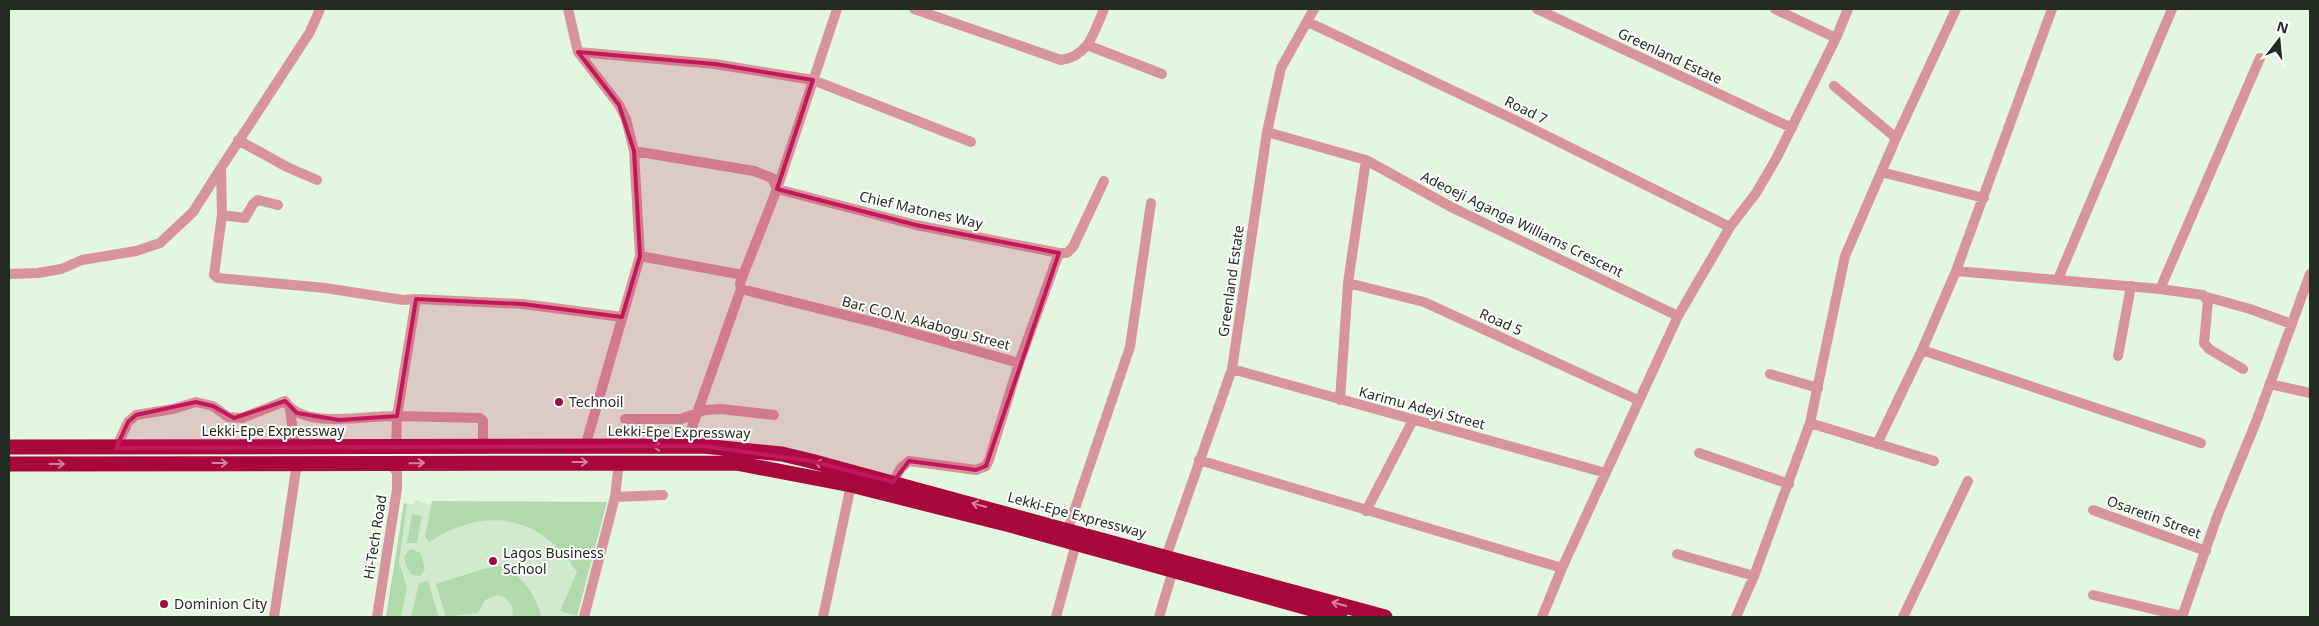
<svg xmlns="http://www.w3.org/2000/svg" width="2319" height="626" font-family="'Noto Sans',sans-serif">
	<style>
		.built { fill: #d1eace }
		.green { fill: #b1daac }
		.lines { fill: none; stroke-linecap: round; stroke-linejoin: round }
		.street { stroke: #d8949c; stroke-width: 10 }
		.highway { stroke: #a8073e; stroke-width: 15 }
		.oneway { stroke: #d4839e }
		.marked { fill: #c2185b; fill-opacity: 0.2; stroke: #c2185b; stroke-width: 4; stroke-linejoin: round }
		.poi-dot { fill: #a4093d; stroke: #fff; stroke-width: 2 }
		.labels { text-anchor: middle; stroke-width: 4; stroke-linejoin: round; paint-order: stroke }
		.street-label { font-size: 14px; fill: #232b23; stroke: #fff }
		.poi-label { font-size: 14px; fill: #232b23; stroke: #fff; text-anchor: start }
	</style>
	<rect width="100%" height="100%" fill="#e3f7e0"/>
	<path class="built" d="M415,500L431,505L432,501L607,502L577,617H386L404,503L414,505Z"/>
	<path class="green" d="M432,501L607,502L577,616L560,611L577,572C540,514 485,506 429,542L425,537Z
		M404,503L407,504L399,562L407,587L401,617H386Z
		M412,514L422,516L417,543H407Z
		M410,549L421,553L425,569L420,576L412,575L407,568L404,557Z
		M498,566C523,574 534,593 542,617H512C515,606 509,598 498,595L485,600L478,613L446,617L436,584L483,569Z
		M428,581L439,617H411L419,583Z"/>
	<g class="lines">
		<path class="street" d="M568,9L578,52L619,105L626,119L634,151L640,256L585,447
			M914,9L1061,60C1089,56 1094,32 1104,9
			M1537,9L1792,128
			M1775,9L1836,38
			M1308,22L1515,120L1730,227
			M1087,45L1162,74
			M578,52L715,64L813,80L971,142
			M1834,86L1896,138
			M1267,132L1366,160L1453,208L1678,316
			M238,140L287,167L317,180
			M634,151L754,171L772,178L777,189L916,225L1059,253
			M1881,172L1984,198
			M222,215L245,218L253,204L258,200L278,205
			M640,256L743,275
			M1956,271L2160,289L2203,295L2208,301L2204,343L2209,349L2243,369
			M9,274L38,273L61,269L82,260L136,251L160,243L193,212L221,168
			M2058,279L2172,9
			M1348,283L1424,302L1638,400
			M741,289L881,324L1019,363
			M2160,289L2260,58
			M2207,297L2250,309L2292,324
			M416,299L523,304L622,317
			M1922,350L2201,443
			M2118,356L2131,286
			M1232,369L1606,473
			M1770,374L1818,388
			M2270,384L2310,393
			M1340,400L1348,283L1366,160
			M290,409L295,447
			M625,419H681L705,410L721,409L774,415
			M1810,423L1934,461
			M1877,444L1922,350L1956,271L2052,9
			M396,447L397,416L480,418L483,421V447
			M685,447L741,289L740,283L777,189L837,9
			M116,448L128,422L136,415L173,409L196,402L213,406L228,417L242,418L285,401C302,430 367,415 397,416L416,299L403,300L325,288L218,278L214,275L222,215L221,168L310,32L320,9
			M1699,453L1789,484
			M1199,460L1562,568
			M893,482L901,468L909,461L976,470L986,466L989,460L1019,363L1059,253H1067L1073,247L1104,181
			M615,497L663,495
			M2093,510L2206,551
			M1366,511L1413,420
			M1068,529L1130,347L1151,203
			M1677,554L1754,576
			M1166,557L1232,369L1267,132L1281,68L1314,9
			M2093,595L2182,616
			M274,617L297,463
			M377,617L397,489V473L391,463
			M584,617L615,497L619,462
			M823,617L851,485
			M1056,617L1076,543
			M1159,617L1173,570
			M1542,617L1562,568L1678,316L1730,227L1756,193L1776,159L1836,38L1848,9
			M1736,617L1754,576L1810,423L1845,256L1896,138L1956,9
			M1903,617L1968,481
			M2182,617L2217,517L2256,422L2310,274"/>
		<path class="highway" d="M9,447L703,446L782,454L811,461L1385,617
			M9,464L736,463L851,485L1010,525L1340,617"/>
	</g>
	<defs><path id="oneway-shaft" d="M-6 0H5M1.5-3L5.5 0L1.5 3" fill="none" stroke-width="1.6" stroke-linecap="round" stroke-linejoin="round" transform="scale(1.25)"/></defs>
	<g class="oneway">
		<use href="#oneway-shaft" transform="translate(661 447) rotate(180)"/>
		<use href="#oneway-shaft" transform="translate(580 462)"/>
		<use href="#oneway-shaft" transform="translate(220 463)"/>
		<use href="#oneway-shaft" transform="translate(417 463) rotate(-1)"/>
		<use href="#oneway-shaft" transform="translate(57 464)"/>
		<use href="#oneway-shaft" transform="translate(822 464) rotate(-166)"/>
		<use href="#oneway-shaft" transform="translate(979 505) rotate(-165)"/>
		<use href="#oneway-shaft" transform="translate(1339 604) rotate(-165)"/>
	</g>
	<path class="marked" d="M578,52L715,64L813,80L777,189L916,225L1059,253L986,466L976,470L909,461L893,482L811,461L703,446L116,448L128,422L136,415L196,402L213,406L234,418L285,401L297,413L339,420L397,416L416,299L523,304L622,317L640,256L634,151L619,105Z"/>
	<g class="poi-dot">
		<circle cx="559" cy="402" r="5"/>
		<circle cx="493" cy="561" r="5"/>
		<circle cx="164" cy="604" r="5"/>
	</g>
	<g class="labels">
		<g class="street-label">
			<text transform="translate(1670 56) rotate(25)" y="5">Greenland Estate</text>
			<text transform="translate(1526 110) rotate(26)" y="5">Road 7</text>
			<text transform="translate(921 210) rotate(13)" y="5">Chief Matones Way</text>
			<text transform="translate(1522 224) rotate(26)" y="5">Adeoeji Aganga Williams Crescent</text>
			<text transform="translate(1231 281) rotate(-82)" y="5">Greenland Estate</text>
			<text transform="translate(1501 322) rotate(24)" y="5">Road 5</text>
			<text transform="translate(926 323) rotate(15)" y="5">Bar. C.O.N. Akabogu Street</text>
			<text transform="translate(1422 408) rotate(15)" y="5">Karimu Adeyi Street</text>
			<text x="273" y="436">Lekki-Epe Expressway</text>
			<text transform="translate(679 432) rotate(1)" y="5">Lekki-Epe Expressway</text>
			<text transform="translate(1077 515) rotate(15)" y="5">Lekki-Epe Expressway</text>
			<text transform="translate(2154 517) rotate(20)" y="5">Osaretin Street</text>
			<text transform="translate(375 537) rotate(-81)" y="5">Hi-Tech Road</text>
		</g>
		<g class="poi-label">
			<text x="569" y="407">Technoil</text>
			<text x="503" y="558">Lagos Business<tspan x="503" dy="16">School</tspan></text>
			<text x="174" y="609">Dominion City</text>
		</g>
	</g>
	<rect width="2319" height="626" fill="none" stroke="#232b23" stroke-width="20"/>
	<g transform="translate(2279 40) rotate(16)" stroke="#ffffff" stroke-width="4" paint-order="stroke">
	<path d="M0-4L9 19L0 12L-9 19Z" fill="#232b23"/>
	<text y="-8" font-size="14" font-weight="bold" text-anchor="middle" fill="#232b23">N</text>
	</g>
</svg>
